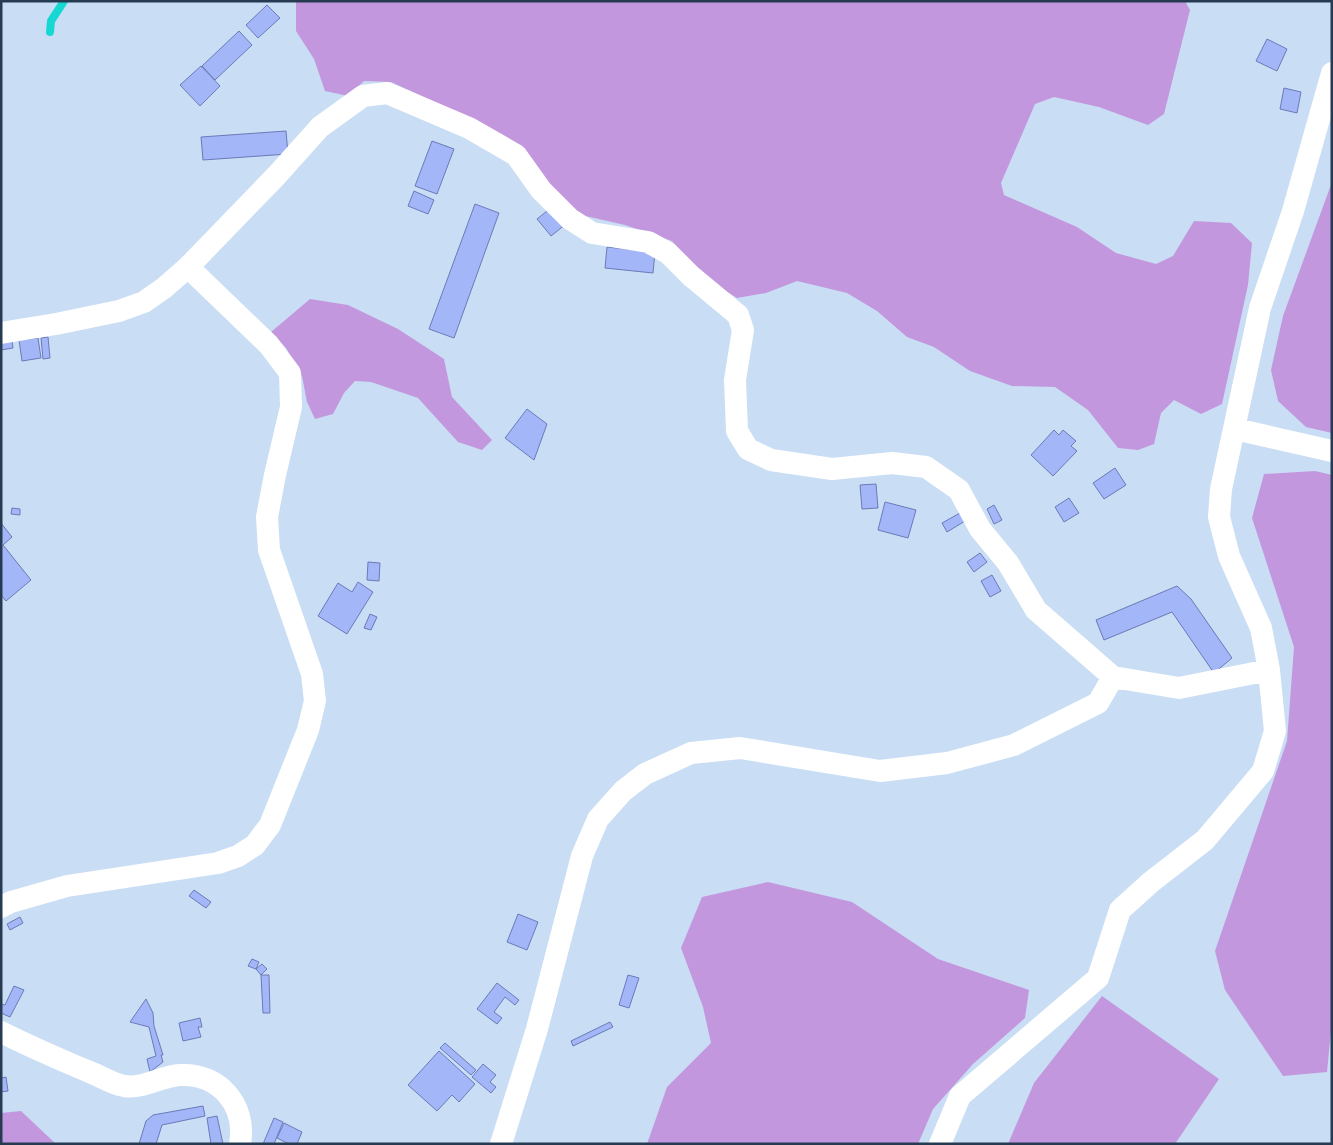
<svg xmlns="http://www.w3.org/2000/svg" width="1333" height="1145" font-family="Georgia,serif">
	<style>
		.green { fill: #c397de }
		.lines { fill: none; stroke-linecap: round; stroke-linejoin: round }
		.stream { stroke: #15d8d3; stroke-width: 8 }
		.building { fill: #a3b6f8; stroke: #6b7ab8 }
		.street { stroke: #fff; stroke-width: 22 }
	</style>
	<rect width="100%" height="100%" fill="#c9ddf4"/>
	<path class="green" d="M296,1H1185L1190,10L1164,114L1148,125L1099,107L1054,97L1035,104L1001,183L1004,195L1077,227L1116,253L1156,264L1173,256L1194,221L1231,223L1252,243L1248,285L1222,404L1201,414L1174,400L1161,413L1154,444L1138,450L1118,448L1088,410L1055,387L1012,386L970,371L934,347L907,337L877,311L847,293L797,281L766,293L737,298L699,274L672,241L625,225L581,215L474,120L391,82L364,81L348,96L325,91L314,59L296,31Z
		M1332,182V433L1306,427L1278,401L1271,370L1283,316Z
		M310,299L348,305L398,329L444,359L452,397L492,440L482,450L458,442L418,398L371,382L355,381L344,393L333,414L315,419L307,402L302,376L286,348L271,332Z
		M1315,471L1332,475V1020L1327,1072L1283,1076L1225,990L1215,951L1287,741L1294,647L1252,518L1264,474Z
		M768,882L852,902L938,959L1029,990L1025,1018L973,1064L933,1109L918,1144H647L667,1087L711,1043L703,1007L681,948L702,897Z
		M1102,996L1219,1079L1175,1144H1008L1034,1083Z
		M21,1111L56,1144H1V1113Z"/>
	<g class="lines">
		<path class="stream" d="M50,32L51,21L64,1"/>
	</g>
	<path class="building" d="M267,5L280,18L258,38L246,25Z
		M239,31L252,45L215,80L202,66Z
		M1267,39L1287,49L1277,71L1256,61Z
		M201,66L220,86L200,106L180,85Z
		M1284,88L1301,92L1297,113L1280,109Z
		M286,131L288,154L203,160L201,137Z
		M432,141L454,149L437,194L415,186Z
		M414,191L434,200L428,214L408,206Z
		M475,204L499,213L454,338L429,329Z
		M552,207L566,224L551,236L537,219Z
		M607,247L655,252L653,273L605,268Z
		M48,337L50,358L43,359L41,338Z
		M38,338L41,358L22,361L19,340Z
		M12,341L13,348L1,350V342Z
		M527,409L547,424L534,460L505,438Z
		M1054,430L1059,435L1063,430L1076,441L1071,446L1077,451L1053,476L1031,455Z
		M1115,468L1126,485L1104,499L1093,483Z
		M876,484L878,508L862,509L860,485Z
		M1069,498L1079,513L1064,522L1055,507Z
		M885,502L916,510L908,538L878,530Z
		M994,505L1002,520L994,524L987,509Z
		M12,508L20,509V515L11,514Z
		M960,513L965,521L947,532L942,523Z
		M1,523L12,537L3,545L31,580L6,601L1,595Z
		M980,553L987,562L974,572L967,562Z
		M368,562L380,563L379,581L367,580Z
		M992,575L1001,591L990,597L981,581Z
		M358,582L373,592L347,634L318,616L338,583L352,592Z
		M1177,586L1191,599L1232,658L1214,673L1172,612L1104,640L1096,620Z
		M370,614L377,617L371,630L364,628Z
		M194,890L211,902L206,908L189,896Z
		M518,914L538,922L527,950L507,942Z
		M20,917L23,923L10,930L7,924Z
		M252,959L259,962L256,969L248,966Z
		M262,964L267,969L261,975L256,969Z
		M261,975H269L270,1013H263Z
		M628,975L639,978L629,1008L619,1005Z
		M497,983L519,1000L515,1005L505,997L494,1012L502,1018L497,1024L477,1009Z
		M14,986L24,990L10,1017L1,1013V1004L5,1005Z
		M146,999L153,1013L154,1026L163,1055H161L163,1062L150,1072L147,1059L156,1056L149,1027L130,1022Z
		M200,1018L202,1027H198L201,1037L183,1041L179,1023Z
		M610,1022L613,1027L573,1046L571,1041Z
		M445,1043L476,1070L471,1075L440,1048Z
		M439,1051L475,1084L459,1102L452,1095L437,1111L408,1085Z
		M483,1064L496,1075L490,1082L496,1087L491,1093L472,1077Z
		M6,1077L8,1091L1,1092V1078Z
		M203,1106L205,1116L162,1125L156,1144H139L146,1121L153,1115Z
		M217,1116L223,1144H211L207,1118Z
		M274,1118L283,1122L274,1144H263Z
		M284,1123L302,1132L297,1144H289L277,1138Z"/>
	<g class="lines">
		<path class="street" d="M1,333L56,324L119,311L144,302L164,288L188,267L277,175L320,127L363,96L387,93L469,128L516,155L541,190L570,219L592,233L648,242L668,253L691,276L738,315L743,330L735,380L737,431L748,449L771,460L832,469L892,463L926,467L959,490L980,529L1008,563L1036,610L1113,677L1179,688L1269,670
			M1235,429L1332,451
			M1,907L11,902L67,886L218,863L238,856L255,845L270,825L308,730L315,701L312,674L269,550L267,517L275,475L291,407L290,373L269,345L188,267
			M1,1032C31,1047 61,1060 92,1073C102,1077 113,1084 124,1086C144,1089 161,1076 180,1075C219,1073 247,1105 240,1144
			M501,1144L537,1029L582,856L598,819L623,791L645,774L691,753L740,748L880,771L947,763L1014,745L1098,703L1113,677
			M940,1144L960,1096L1098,978L1120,910L1151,882L1205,840L1263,771L1275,731L1269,670L1261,628L1229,556L1219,517L1221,489L1260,308L1293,211L1332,73"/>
	</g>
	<rect width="1333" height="1145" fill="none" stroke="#263a51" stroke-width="5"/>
</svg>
